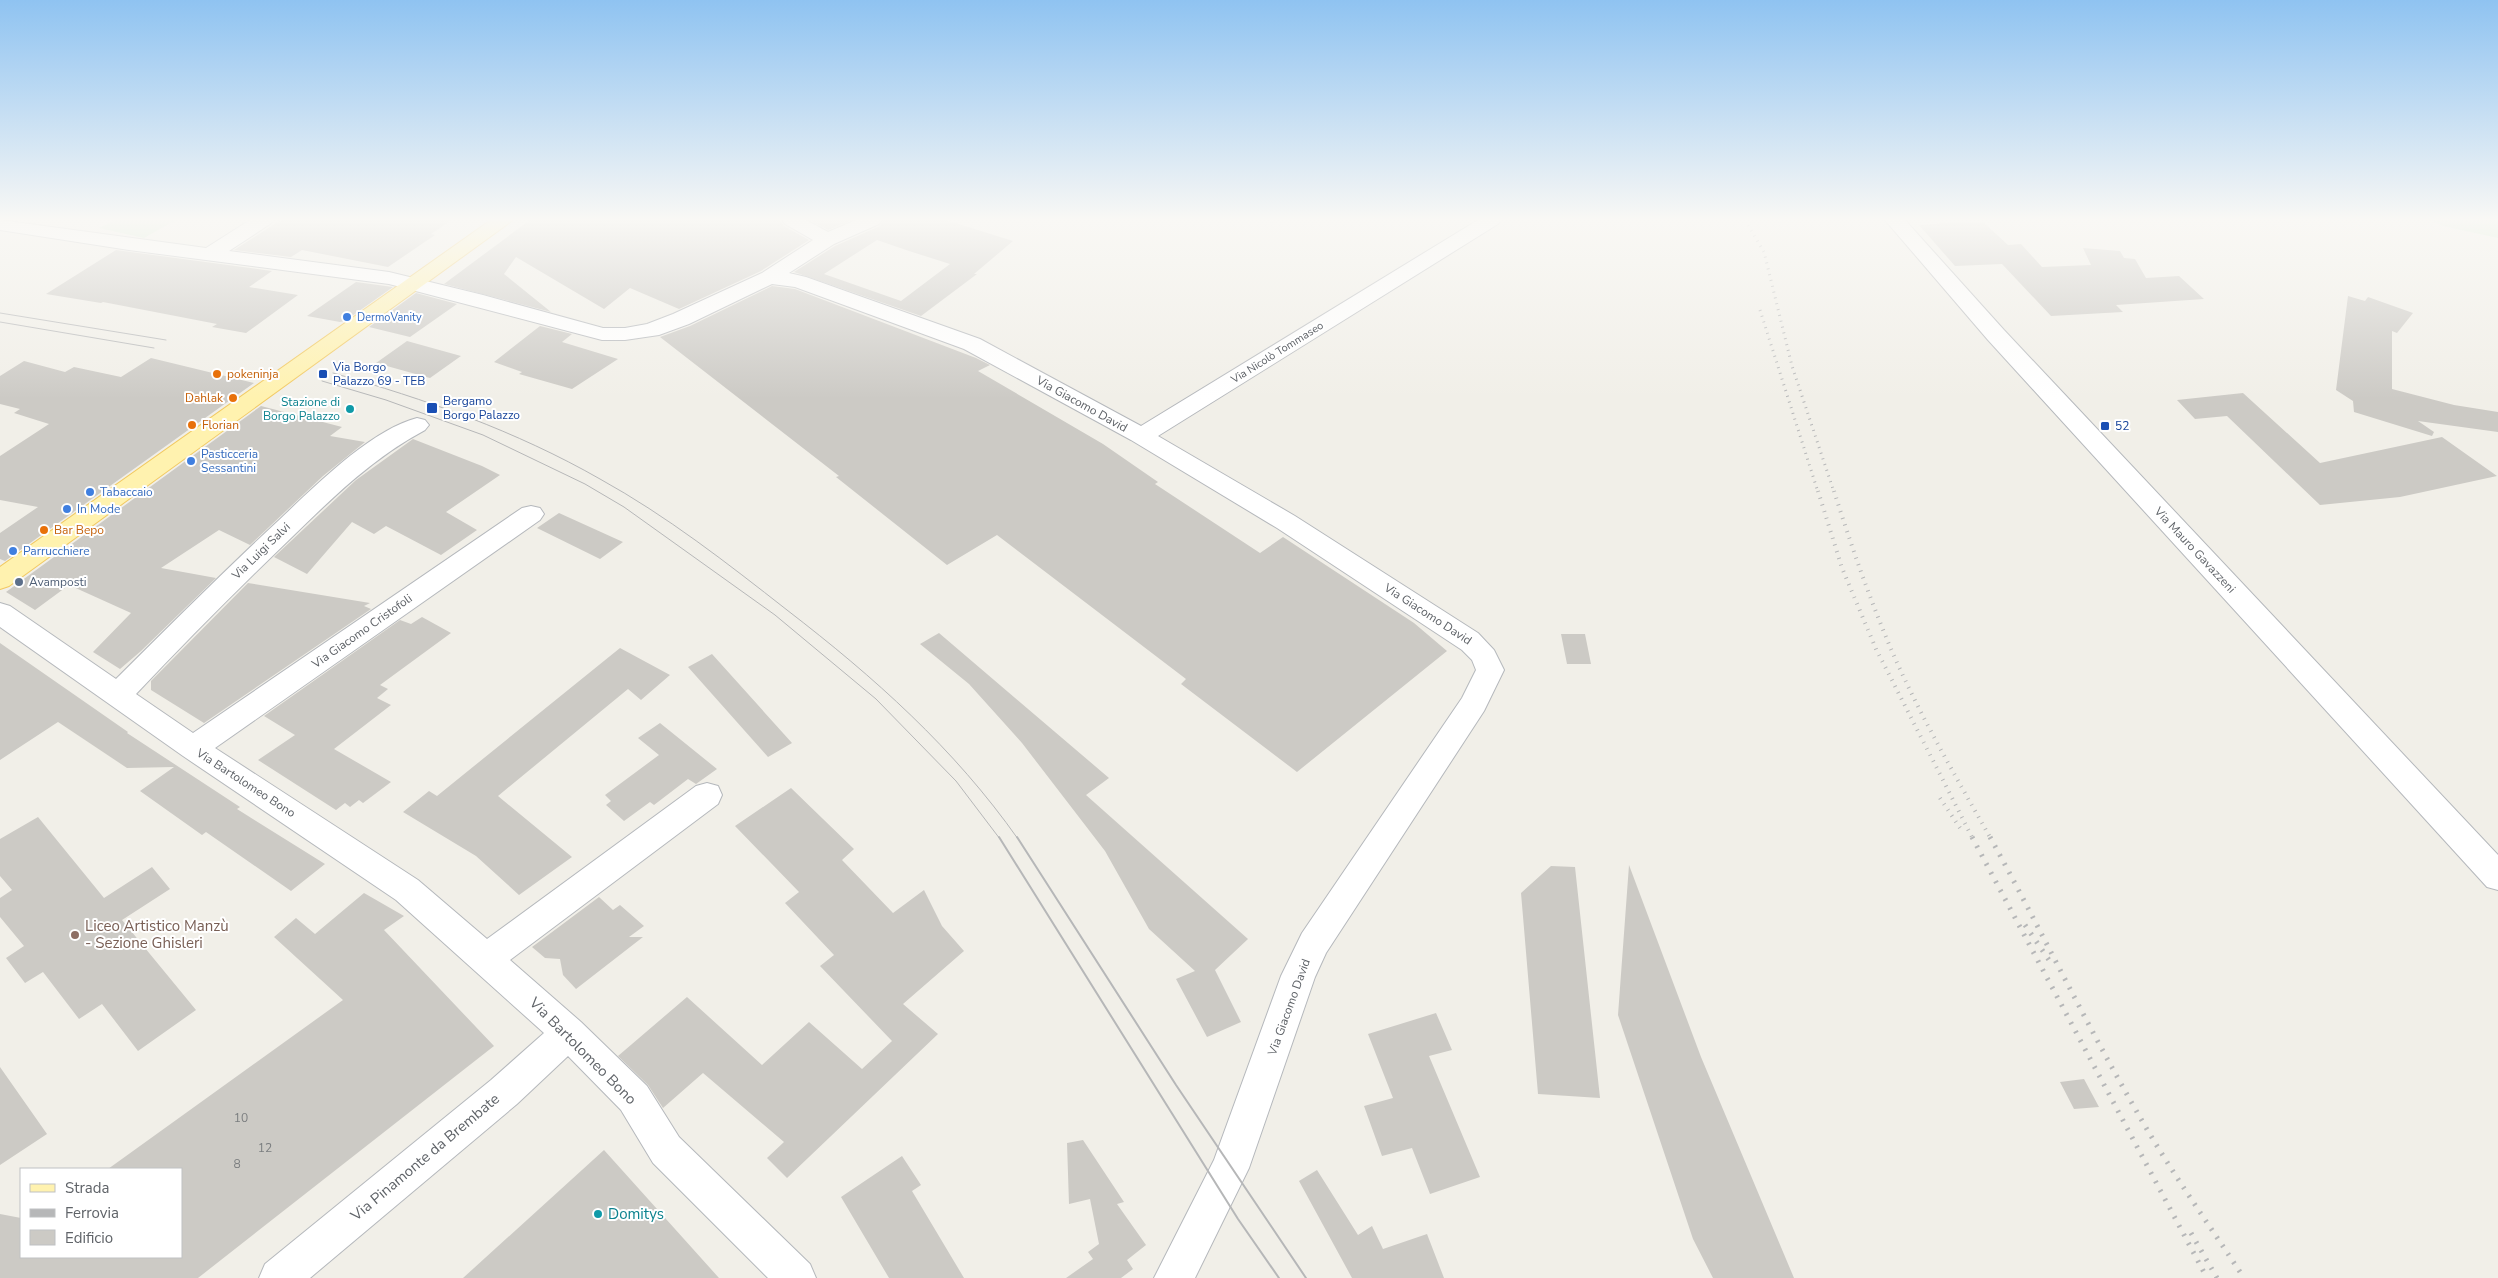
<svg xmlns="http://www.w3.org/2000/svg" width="2498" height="1278" font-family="'Nunito Sans',sans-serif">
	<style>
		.green { fill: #c5e8c5 }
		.building { fill: #cccac5; fill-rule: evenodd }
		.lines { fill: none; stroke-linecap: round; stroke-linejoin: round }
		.minor-casing { stroke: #b5b8bc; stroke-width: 2 }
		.major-casing { stroke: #f2c960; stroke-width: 2 }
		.minor { fill: #fff; fill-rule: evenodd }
		.major { fill: #fff2af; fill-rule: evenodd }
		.tram-far1 { stroke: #b6b7b8; stroke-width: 1 }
		.tram { stroke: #b6b7b8; stroke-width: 2 }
		.rail-far2 { stroke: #b6b7b8; stroke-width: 3; stroke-dasharray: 1 5; stroke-linecap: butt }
		.rail-far1 { stroke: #b6b7b8; stroke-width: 4; stroke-dasharray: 1 6; stroke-linecap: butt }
		.rail { stroke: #b6b7b8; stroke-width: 5; stroke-dasharray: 2 8; stroke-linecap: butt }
		.shop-dot { fill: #3f7fe0; stroke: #fff; stroke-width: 2 }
		.food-dot { fill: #e8710a; stroke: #fff; stroke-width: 2 }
		.transit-dot { fill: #1a4fb4; stroke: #fff; stroke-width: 2 }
		.culture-dot { fill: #0f9aa8; stroke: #fff; stroke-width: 2 }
		.service-dot { fill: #5c6f8a; stroke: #fff; stroke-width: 2 }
		.education-dot { fill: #8d6e63; stroke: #fff; stroke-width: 2 }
		.labels { text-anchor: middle; stroke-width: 4; stroke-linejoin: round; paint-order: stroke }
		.far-shop-label { font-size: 11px; fill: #366cbe; stroke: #fff; text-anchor: start }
		.far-street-label { font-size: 11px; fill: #5f6368; stroke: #fff }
		.transit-label { font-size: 12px; fill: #164399; stroke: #fff; text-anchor: start }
		.food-label { font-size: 12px; fill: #c56008; stroke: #fff; text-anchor: start }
		.culture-label { font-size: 12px; fill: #0d838f; stroke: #fff; text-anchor: end }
		.street-label { font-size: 12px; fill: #5f6368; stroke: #fff }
		.shop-label { font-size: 12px; fill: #366cbe; stroke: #fff; text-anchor: start }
		.service-label { font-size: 12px; fill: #4e5e75; stroke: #fff; text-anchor: start }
		.near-number-label { font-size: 12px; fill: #7a7d7f }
		.near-education-label { font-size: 15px; fill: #785e54; stroke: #fff; text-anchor: start }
		.near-street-label { font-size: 15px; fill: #5f6368; stroke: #fff }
		.near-culture-label { font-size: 15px; fill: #0d838f; stroke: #fff; text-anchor: start }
	</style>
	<rect width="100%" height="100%" fill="#f1efe8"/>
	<path class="green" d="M115,220H176L144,238L99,228Z
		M2430,220H2498V238L2443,226Z"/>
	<path class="building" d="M281,220H452L431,234L435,235L388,267L302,250L291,257L234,250Z
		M530,220H780L784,226L809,240L761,271L679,309L630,288L604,309L516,257L504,274L551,312L444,284Z
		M810,220H852L828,230Z
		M884,220H946L1013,241L974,274H977L921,316L794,272L835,246L880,226ZM877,240L909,251L950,264L901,301L824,274Z
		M1963,222H1983L2008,245L2021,244L2042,267L2091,265L2083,248L2120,251L2124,258L2135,259L2146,278L2179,276L2204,299L2116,305L2123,312L2051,316L2002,264L1955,266L1919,225Z
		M116,250L272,271L249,287L298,295L246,333L212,327L217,324L103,302L101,303L46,294Z
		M356,282L393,287L345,321L340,322L307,316Z
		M772,286L795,289L976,358L990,365L978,371L1103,444L1158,482L1155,484L1260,553L1283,537L1414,623L1447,651L1297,772L1181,684L1186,679L997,535L947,565L836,477L839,476L660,337L690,326Z
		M416,293L457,304L410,337L369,327Z
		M2348,296L2365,301L2368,297L2413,313L2397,333L2392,331V389L2454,405L2498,412V432L2418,421L2434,432L2432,436L2354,412L2353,401L2336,390Z
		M540,326L572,334L562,342L618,359L572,389L519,374L522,372L494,362Z
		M407,341L461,356L430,378L376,363Z
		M151,358L254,383L5,561L0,559V533L38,507L0,500V456L49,424L14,413L20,409L0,404V376L24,361L65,372L74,367L121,377Z
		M2243,393L2320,463L2442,437L2497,476L2400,497L2320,505L2227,416L2195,419L2177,400Z
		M261,406L342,427L330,436L365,442L323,476L250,545L219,530L161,568L216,578L141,651L120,669L93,652L131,613L69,585L35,610L6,592Z
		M413,439L482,466L500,475L446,512L477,530L441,555L386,526L374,534L352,522L307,574L274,557L356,480Z
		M559,513L623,542L600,559L537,528Z
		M248,583L370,603L364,606L371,609L204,723L151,690V681Z
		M422,617L451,633L380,685L388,689L377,698L391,705L334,749L391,782L363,803L359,800L350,807L345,803L336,810L258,760L295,735L264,716L400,620L411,624Z
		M939,633L1109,778L1086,795L1248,939L1215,970L1241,1022L1207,1037L1176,979L1195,971L1149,929L1105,851L1022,743L969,684L920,644Z
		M1561,634H1585L1591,664H1567Z
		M0,643L128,732L127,733L240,807L237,809L325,864L291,891L206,832L202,835L140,791L174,767L127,768L58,722L0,760Z
		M620,648L670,675L641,700L628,689L498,796L572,857L519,895L476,856L403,812L429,791L437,796Z
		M712,654L792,743L768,757L688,667Z
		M660,723L717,769L696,784L688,779L654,805L650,802L624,821L606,805L611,801L605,795L659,755L638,738Z
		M791,788L854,849L842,860L893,913L924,890L942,926L964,951L903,1004L938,1034L787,1178L767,1158L784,1142L703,1073L663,1108L648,1085L618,1056L687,997L762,1065L809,1022L862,1069L892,1041L820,966L834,955L785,903L799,892L735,826Z
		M38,817L104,898L152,867L170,889L122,920L196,1010L138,1051L102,1004L79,1019L43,972L25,983L6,958L24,946L0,917V898L12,890L0,876V839Z
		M1629,865L1701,1057L1794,1278H1713L1693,1239L1618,1015Z
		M1551,866L1575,867L1600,1098L1538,1094L1521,893Z
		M364,893L404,916L384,930L494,1046L198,1278H0V1214L21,1218V1257H181V1169H108L343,1000L274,937L296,918L315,934Z
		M599,897L613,910L620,905L644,926L629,937H643L576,989L563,975L560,959L545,958L532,947Z
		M1436,1013L1452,1050L1429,1056L1480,1177L1430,1194L1412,1148L1382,1156L1364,1106L1393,1098L1368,1034Z
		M0,1067L47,1134L0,1165Z
		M2084,1079L2099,1107L2074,1109L2060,1082Z
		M1083,1140L1124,1202L1117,1204L1146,1245L1127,1260L1133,1269L1121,1278H1066L1093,1259L1088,1252L1099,1244L1090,1199L1069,1204L1067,1143Z
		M604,1150L719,1278H463Z
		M902,1156L921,1185L912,1191L964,1278H889L841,1197Z
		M1317,1170L1358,1235L1372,1226L1383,1249L1427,1234L1444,1278H1352L1299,1181Z"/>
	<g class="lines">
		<g class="minor-casing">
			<path id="minor" d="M0,220L206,248L250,220H273L270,224L229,251L389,272L483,295L603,328H625L647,324L673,314L762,273L813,240L785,224L782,220H806L828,232L856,220H882L879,224L834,244L789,273L806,277L980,339L1141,426L1478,220H1501L1498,224L1158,436L1295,516L1478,633L1494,650L1504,670L1484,711L1326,953L1315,977L1249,1168L1195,1278H1154L1214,1160L1281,976L1302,933L1462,698L1476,670L1472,660L1462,650L1277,528L1131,440L964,349L795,287L772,284L689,324L659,335L625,340H602L389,284L129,250L0,230Z
				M1885,220H1905L2004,330L2498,855V890L2487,887L1988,340Z
				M417,418L425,420L429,425L425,430C374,457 333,497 292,537C239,588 187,640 136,694L193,733L522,508L531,506L540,508L544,514L540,520L215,748L418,880L487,939L696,786L707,783L718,786L722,795L718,804L510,960L581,1022L647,1086L679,1137L810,1264L816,1278H768L653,1163L621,1110L568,1056L517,1104L310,1278H259L265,1264L491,1080L544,1033L396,900L183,756L0,627V603L10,606L116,679C169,626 222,573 277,522C312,489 370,430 417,418Z"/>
		</g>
		<g class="major-casing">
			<path id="major" d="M491,220H513L9,586L0,589V567Z"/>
		</g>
		<use href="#minor" class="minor"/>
		<use href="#major" class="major"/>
		<path class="tram-far1" d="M0,313L166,340
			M0,322L154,348
			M333,373C425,399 516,431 600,479C667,516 727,563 787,610C874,677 954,748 1018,839
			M322,381L386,400L483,435L585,484L624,507L775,615L876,699L956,781L1000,839"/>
		<path class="tram" d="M999,837L1238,1219L1279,1278
			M1017,837L1176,1085L1306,1278"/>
		<path class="rail-far2" d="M1745,220L1764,252L1792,366L1834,492
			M1760,310L1818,492"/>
		<path class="rail-far1" d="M1818,491L1842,568L1876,649L1973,839
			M1834,491C1851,545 1869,597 1891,649C1919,714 1956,777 1991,839
			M1940,798L1962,831"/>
		<path class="rail" d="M1972,837L2207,1278
			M1990,837C2040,928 2085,1022 2137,1112C2169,1169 2208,1223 2244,1278
			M2025,925L2049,960
			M2191,1233L2217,1278"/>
	</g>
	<linearGradient id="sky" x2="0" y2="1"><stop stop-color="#8fc3f1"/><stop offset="0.55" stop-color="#f9f8f5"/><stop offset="1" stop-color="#f9f8f5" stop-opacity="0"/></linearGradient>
	<rect width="2498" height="399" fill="url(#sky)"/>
	<g class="shop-dot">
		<circle cx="347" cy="317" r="5"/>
		<circle cx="191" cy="461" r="5"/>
		<circle cx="90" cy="492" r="5"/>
		<circle cx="67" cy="509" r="5"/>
		<circle cx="13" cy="551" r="5"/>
	</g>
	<g class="food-dot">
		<circle cx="217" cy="374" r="5"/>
		<circle cx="233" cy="398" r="5"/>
		<circle cx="192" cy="425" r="5"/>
		<circle cx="44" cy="530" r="5"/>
	</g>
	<g class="transit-dot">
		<rect x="318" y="369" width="10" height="10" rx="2.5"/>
		<rect x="426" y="402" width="12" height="12" rx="2.5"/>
		<rect x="2100" y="421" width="10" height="10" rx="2.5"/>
	</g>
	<g class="culture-dot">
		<circle cx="350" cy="409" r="5"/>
		<circle cx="598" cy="1214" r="5"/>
	</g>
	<circle class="service-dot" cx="19" cy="582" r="5"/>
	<circle class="education-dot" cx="75" cy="935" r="5"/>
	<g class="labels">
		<g class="far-shop-label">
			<text x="357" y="321">DermoVanity</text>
		</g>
		<g class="far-street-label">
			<text transform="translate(1277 352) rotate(-32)" y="4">Via Nicolò Tommaseo</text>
		</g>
		<g class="transit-label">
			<text x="333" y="371">Via Borgo<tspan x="333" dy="14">Palazzo 69 - TEB</tspan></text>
			<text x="443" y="405">Bergamo<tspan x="443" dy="14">Borgo Palazzo</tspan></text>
			<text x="2115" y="430">52</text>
		</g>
		<g class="food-label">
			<text x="227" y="378">pokeninja</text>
			<text x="223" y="402" text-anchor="end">Dahlak</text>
			<text x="202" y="429">Florian</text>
			<text x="54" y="534">Bar Bepo</text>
		</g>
		<g class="culture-label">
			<text x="340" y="406">Stazione di<tspan x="340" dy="14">Borgo Palazzo</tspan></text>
		</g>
		<g class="street-label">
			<text transform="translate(1082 404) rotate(29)" y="4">Via Giacomo David</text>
			<text transform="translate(2195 550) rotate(47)" y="4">Via Mauro Gavazzeni</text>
			<text transform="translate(261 551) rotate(-44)" y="4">Via Luigi Salvi</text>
			<text transform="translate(1428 614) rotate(33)" y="4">Via Giacomo David</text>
			<text transform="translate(362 631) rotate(-35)" y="4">Via Giacomo Cristofoli</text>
			<text transform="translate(246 783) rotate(33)" y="4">Via Bartolomeo Bono</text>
			<text transform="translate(1289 1007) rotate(-70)" y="4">Via Giacomo David</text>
		</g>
		<g class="shop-label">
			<text x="201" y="458">Pasticceria<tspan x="201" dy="14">Sessantini</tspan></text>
			<text x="100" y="496">Tabaccaio</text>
			<text x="77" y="513">In Mode</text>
			<text x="23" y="555">Parrucchiere</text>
		</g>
		<g class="service-label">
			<text x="29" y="586">Avamposti</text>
		</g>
		<g class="near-number-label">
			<text x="241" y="1122">10</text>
			<text x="265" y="1152">12</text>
			<text x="237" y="1168">8</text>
		</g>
		<g class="near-education-label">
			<text x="85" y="931">Liceo Artistico Manzù<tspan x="85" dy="17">- Sezione Ghisleri</tspan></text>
		</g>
		<g class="near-street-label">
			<text transform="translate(583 1051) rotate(45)" y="5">Via Bartolomeo Bono</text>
			<text transform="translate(425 1157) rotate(-40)" y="5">Via Pinamonte da Brembate</text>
		</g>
		<g class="near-culture-label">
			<text x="608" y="1219">Domitys</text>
		</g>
	</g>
	<rect x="20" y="1168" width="162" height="90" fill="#ffffff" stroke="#bfc1c3"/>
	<rect x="30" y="1184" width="25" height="8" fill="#fff2af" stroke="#bfc1c3"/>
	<text x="65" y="1193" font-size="15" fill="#5f6368">Strada</text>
	<rect x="30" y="1209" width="25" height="8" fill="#b6b7b8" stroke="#bfc1c3"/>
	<text x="65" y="1218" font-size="15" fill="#5f6368">Ferrovia</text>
	<rect x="30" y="1230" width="25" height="15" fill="#cccac5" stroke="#bfc1c3"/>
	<text x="65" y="1243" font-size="15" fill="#5f6368">Edificio</text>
</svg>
